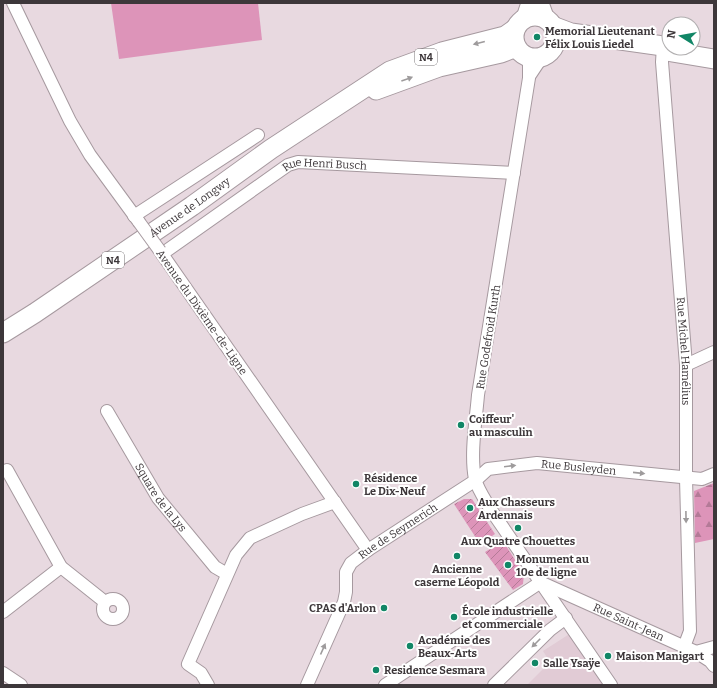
<svg xmlns="http://www.w3.org/2000/svg" width="717" height="688" font-family="Bitter,serif">
	<style>
		.built { fill: #e1cbd5 }
		.forest { fill: url(#forest-firs) }
		.garden { fill: url(#garden-furrows) }
		.pitch { fill: #dd94b9 }
		.lines { fill: none; stroke-linecap: round; stroke-linejoin: round }
		.minor-casing { stroke: #a6999f; stroke-width: 14 }
		.secondary-casing { stroke: #a6999f; stroke-width: 19 }
		.primary-casing { stroke: #a6999f; stroke-width: 21 }
		.minor { stroke: #fff; stroke-width: 12 }
		.secondary { stroke: #fff; stroke-width: 17 }
		.primary { stroke: #fff; stroke-width: 19 }
		.minor-bridge-casing { stroke: #a6999f; stroke-width: 14; stroke-linecap: butt }
		.minor-bridge { stroke: #fff; stroke-width: 12 }
		.oneway { fill: #9e9b9c }
		.poi-dot { fill: #118666; stroke: #fff; stroke-width: 1.5 }
		.labels { text-anchor: middle; stroke-width: 4; stroke-linejoin: round; paint-order: stroke }
		.shield { fill: #fff; stroke: #777375; stroke-width: 1 }
		.shield-label { font-size: 10px; font-weight: bold; fill: #3d373a }
		.poi-label { font-size: 11px; font-weight: bold; fill: #3d373a; stroke: #fff; text-anchor: start }
		.street-label { font-size: 11px; fill: #3d373a; stroke: #fff }
	</style>
	<defs>
		<pattern id="forest-firs" width="22" height="20" patternUnits="userSpaceOnUse"><rect width="22" height="20" fill="#dd94b9"/><path d="M5 1l3.5 6h-7zM16 11l3.5 6h-7z" fill="#b47a97"/></pattern>
		<pattern id="garden-furrows" width="10" height="10" patternUnits="userSpaceOnUse"><rect width="10" height="10" fill="#dd94b9"/><path d="M-1 1l2-2M0 10L10 0M9 11l2-2" fill="none" stroke="#b47a97"/></pattern>
	</defs>
	<rect width="100%" height="100%" fill="#e8d9e0"/>
	<path class="built" d="M571,633L604,685H527L547,665L545,661L548,659L543,651Z"/>
	<path class="forest" d="M714,483V539L695,543L694,491Z"/>
	<path class="garden" d="M464,499H472L495,534L480,544L454,504Z
		M503,541L524,574L523,584L513,590L485,552Z"/>
	<path class="pitch" d="M111,3H258L262,40L119,59Z"/>
	<g class="lines">
		<g class="minor-casing">
			<g id="minor">
				<path d="M13,3L70,121L90,155L139,222"/>
				<path id="s1" d="M663,46L662,62L686,365V478L690,631L684,647"/>
				<path d="M529,57V78L478,395C476,420 470,454 475,479C478,490 486,501 491,510L611,685"/>
				<path d="M530,75L542,57"/>
				<path d="M134,216L258,135"/>
				<path d="M160,251L368,550"/>
				<path id="s2" d="M162,254L288,165L298,162L514,173"/>
				<path d="M686,365L714,352"/>
				<path id="s3" d="M107,411L158,498L215,567L227,574"/>
				<path d="M7,470L61,567L105,602"/>
				<path id="s4" d="M542,583L696,652L710,661L714,666"/>
				<circle cx="113" cy="609" r="10"/>
				<path d="M3,612L61,567"/>
				<path d="M696,652L714,647"/>
				<path d="M3,673L21,685"/>
				<path d="M208,685L201,673L188,664L236,555L250,538L302,514L335,502"/>
				<path id="s5" d="M307,685L344,602L346,592V572L351,563L368,550L476,480L488,469L537,463L702,479L714,474"/>
				<path d="M385,685L541,582"/>
				<path d="M494,685L550,630L566,618"/>
			</g>
		</g>
		<g class="secondary-casing">
			<path id="secondary" d="M540,3L545,17
				M525,18L530,3"/>
		</g>
		<g class="primary-casing">
			<g id="primary">
				<circle cx="535" cy="37" r="21"/>
				<path d="M555,27L571,33L663,46L672,52L714,59"/>
				<path d="M376,90L439,67L501,53L516,47"/>
				<path id="s6" d="M3,333L35,313L192,206L271,149L390,71L442,52L505,36L515,29"/>
			</g>
		</g>
		<use href="#minor" class="minor"/>
		<use href="#secondary" class="secondary"/>
		<use href="#primary" class="primary"/>
		<g class="minor-bridge-casing">
			<path id="minor-bridge" d="M139,222L160,251"/>
		</g>
		<use href="#minor-bridge" class="minor-bridge"/>
	</g>
	<defs><path id="oneway-solid" d="M-6-.8H1V-3.2L6.5 0L1 3.2V.8H-6Z"/></defs>
	<g class="oneway">
		<use href="#oneway-solid" transform="translate(479 43) rotate(166)"/>
		<use href="#oneway-solid" transform="translate(407 79) rotate(-20)"/>
		<use href="#oneway-solid" transform="translate(510 466) rotate(-7)"/>
		<use href="#oneway-solid" transform="translate(639 473) rotate(6)"/>
		<use href="#oneway-solid" transform="translate(686 517) rotate(89)"/>
		<use href="#oneway-solid" transform="translate(536 643) rotate(135)"/>
		<use href="#oneway-solid" transform="translate(323 649) rotate(-66)"/>
	</g>
	<g class="poi-dot">
		<circle cx="537" cy="37" r="4"/>
		<circle cx="461" cy="425" r="4"/>
		<circle cx="356" cy="484" r="4"/>
		<circle cx="470" cy="508" r="4"/>
		<circle cx="518" cy="528" r="4"/>
		<circle cx="457" cy="556" r="4"/>
		<circle cx="508" cy="565" r="4"/>
		<circle cx="384" cy="608" r="4"/>
		<circle cx="454" cy="617" r="4"/>
		<circle cx="410" cy="646" r="4"/>
		<circle cx="608" cy="656" r="4"/>
		<circle cx="535" cy="663" r="4"/>
		<circle cx="376" cy="670" r="4"/>
	</g>
	<g class="labels">
		<g class="shield">
			<rect x="415" y="49" width="22" height="16" rx="3"/>
			<rect x="102" y="252" width="22" height="16" rx="3"/>
		</g>
		<g class="shield-label">
			<text x="426" y="61">N4</text>
			<text x="113" y="264">N4</text>
		</g>
		<g class="poi-label">
			<text x="545" y="35">Memorial Lieutenant<tspan x="545" dy="13">Félix Louis Liedel</tspan></text>
			<text x="469" y="423">Coiffeur'<tspan x="469" dy="13">au masculin</tspan></text>
			<text x="364" y="482">Résidence<tspan x="364" dy="13">Le Dix-Neuf</tspan></text>
			<text x="478" y="506">Aux Chasseurs<tspan x="478" dy="13">Ardennais</tspan></text>
			<text x="518" y="545" text-anchor="middle">Aux Quatre Chouettes</text>
			<text x="516" y="563">Monument au<tspan x="516" dy="13">10e de ligne</tspan></text>
			<text x="457" y="573" text-anchor="middle">Ancienne<tspan x="457" dy="13">caserne Léopold</tspan></text>
			<text x="376" y="612" text-anchor="end">CPAS d'Arlon</text>
			<text x="462" y="615">École industrielle<tspan x="462" dy="13">et commerciale</tspan></text>
			<text x="418" y="644">Académie des<tspan x="418" dy="13">Beaux-Arts</tspan></text>
			<text x="616" y="660">Maison Manigart</text>
			<text x="543" y="667">Salle Ysaÿe</text>
			<text x="384" y="674">Residence Sesmara</text>
		</g>
		<g class="street-label">
			<text dy="4" stroke="none"><textPath href="#s2" startOffset="191">Rue Henri Busch</textPath></text>
			<text dy="4" stroke="none"><textPath href="#s6" startOffset="225">Avenue de Longwy</textPath></text>
			<text transform="translate(202 312) rotate(55)" y="4">Avenue du Dixième-de-Ligne</text>
			<text transform="translate(488 337) rotate(-81)" y="4">Rue Godefroid Kurth</text>
			<text dy="4" stroke="none"><textPath href="#s1" startOffset="306">Rue Michel Hamélius</textPath></text>
			<text dy="4" stroke="none"><textPath href="#s5" startOffset="389">Rue Busleyden</textPath></text>
			<text dy="4" stroke="none"><textPath href="#s3" startOffset="102">Square de la Lys</textPath></text>
			<text dy="4" stroke="none"><textPath href="#s5" startOffset="188">Rue de Seymerich</textPath></text>
			<text dy="4" stroke="none"><textPath href="#s4" startOffset="95">Rue Saint-Jean</textPath></text>
		</g>
	</g>
	<rect width="717" height="688" fill="none" stroke="#3d373a" stroke-width="8"/>
	<g transform="translate(681 36) rotate(281)"><circle r="19" fill="#ffffff" stroke="#b1afb0"/>
	<path d="M0-3L7 15L0 10L-7 15Z" fill="#118666"/>
	<text y="-6" font-size="11" font-weight="bold" text-anchor="middle" fill="#3d373a">N</text>
	</g>
</svg>
